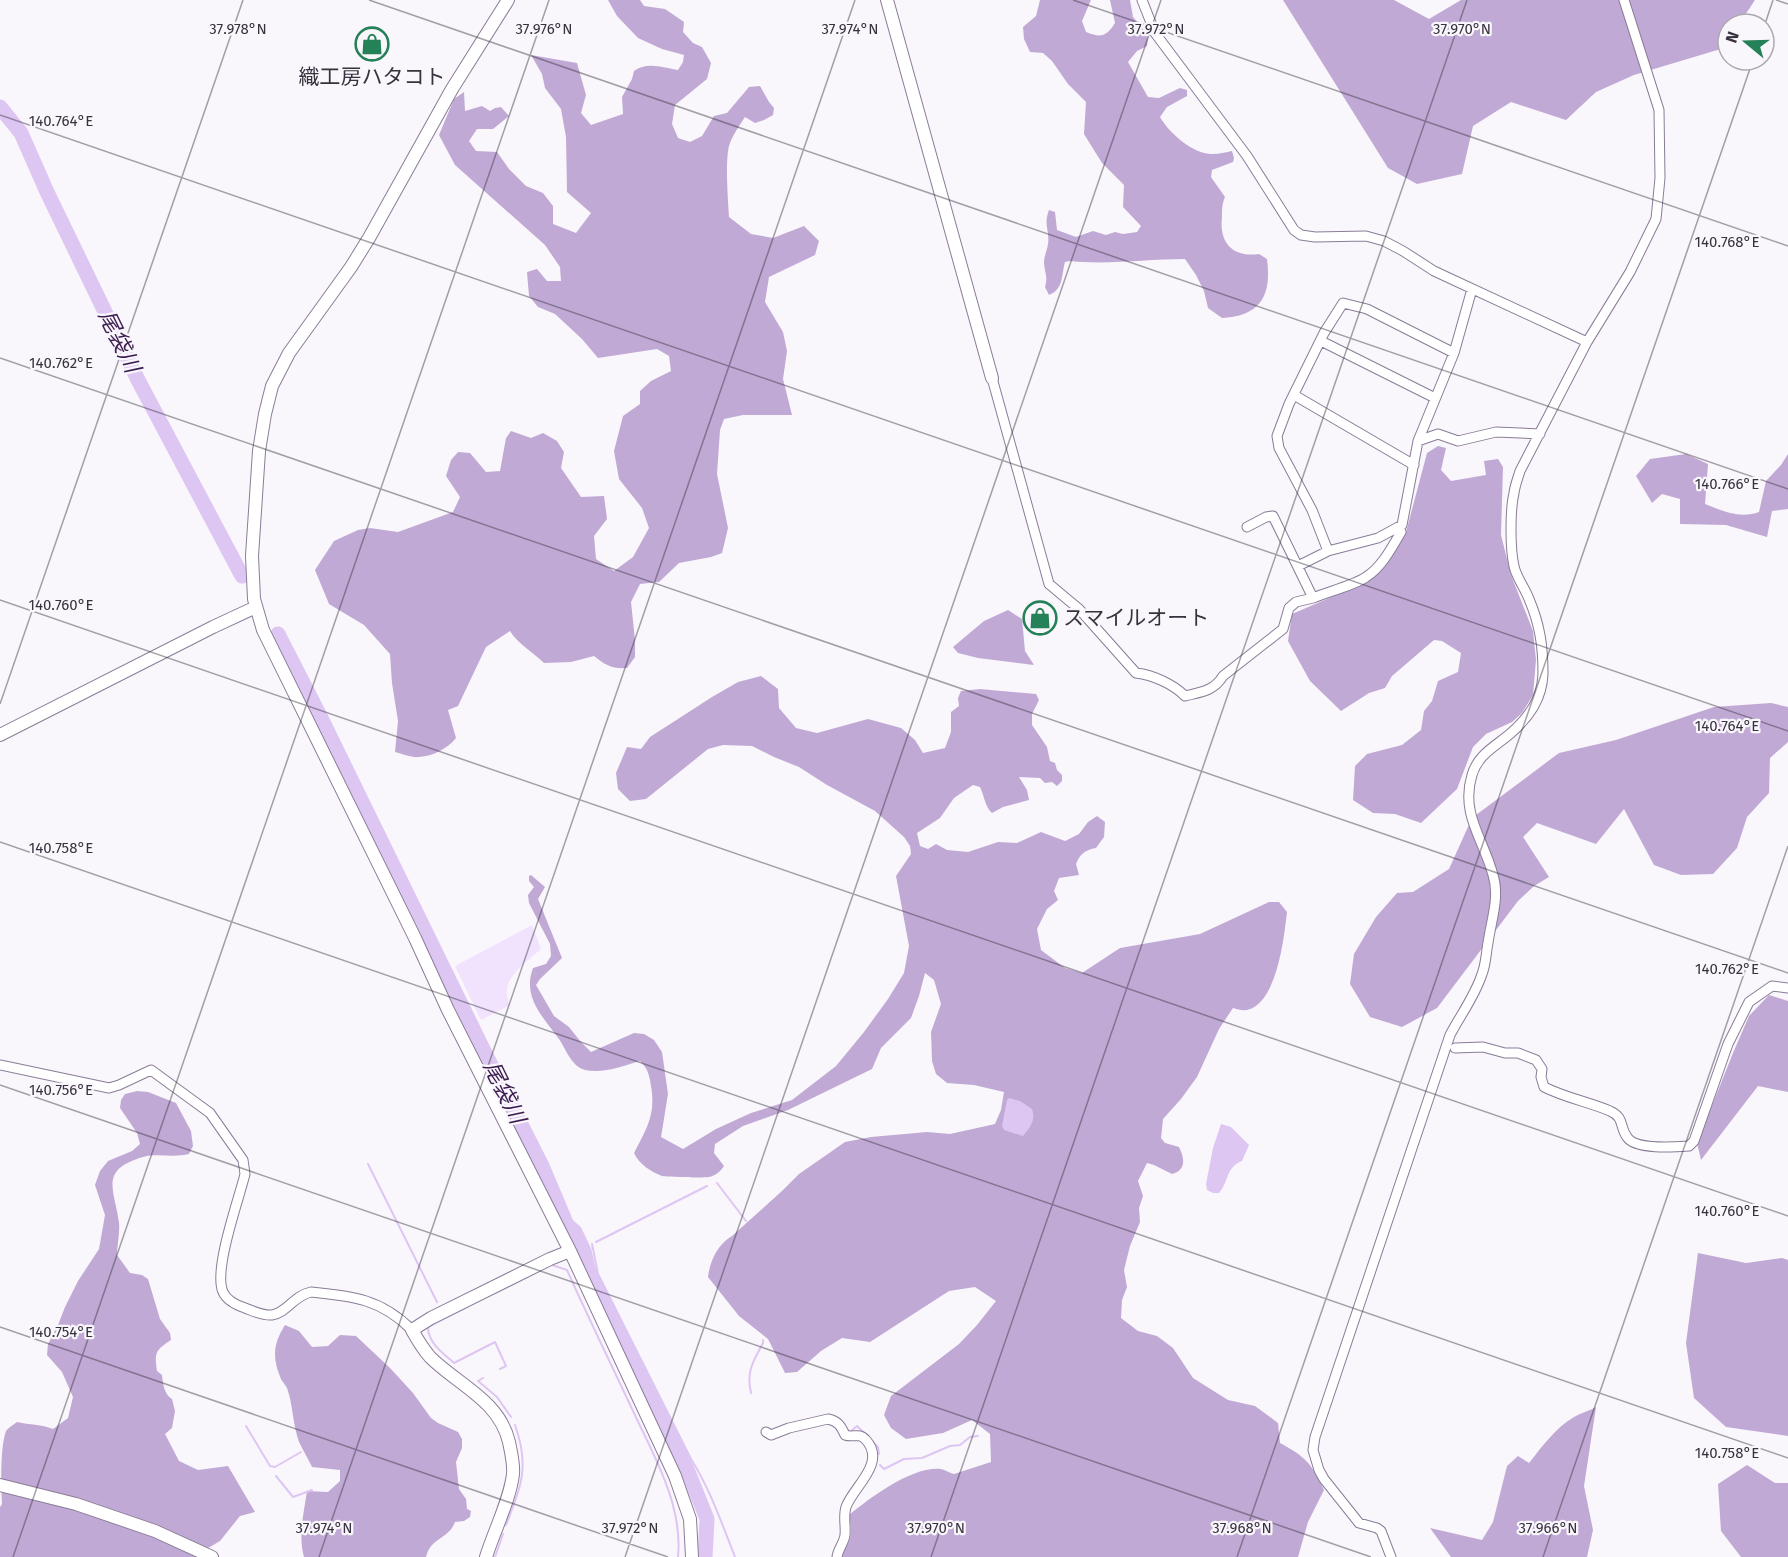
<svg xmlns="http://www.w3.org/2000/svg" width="1788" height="1557" font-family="'Fira Sans','Noto Sans JP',sans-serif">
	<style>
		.green { fill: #f1e3fd }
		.forest { fill: #c1a9d5 }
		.water { fill: #dec6f3 }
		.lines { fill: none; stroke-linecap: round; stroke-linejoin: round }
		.stream { stroke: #dec6f3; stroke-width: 2 }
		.river { stroke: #dec6f3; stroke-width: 15 }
		.street-casing { stroke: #8a7c97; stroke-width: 11 }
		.secondary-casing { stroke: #8a7c97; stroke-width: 14 }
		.street { stroke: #fff; stroke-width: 9 }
		.secondary { stroke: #fff; stroke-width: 12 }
		.ticks { fill: none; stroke: #38323e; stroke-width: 1.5; stroke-opacity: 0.45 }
		.labels { text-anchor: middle; stroke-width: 4.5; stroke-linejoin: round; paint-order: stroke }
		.poi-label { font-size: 21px; fill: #38323e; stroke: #f9f6fc }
		.water-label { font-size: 22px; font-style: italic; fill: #3c1c51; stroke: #f9f6fc }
		.ticks-label { font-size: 15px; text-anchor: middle; fill: #38323e; stroke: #f9f6fc; stroke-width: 4.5; stroke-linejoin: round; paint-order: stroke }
	</style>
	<rect width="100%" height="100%" fill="#f9f6fc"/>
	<path class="green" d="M532,925L541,949C524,965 498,979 510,1005L481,1020L455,966Z"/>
	<path class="forest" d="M608,0H640L644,6L665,9L684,22L683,32L693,43L702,47L711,63L707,79L675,105L672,124L678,138L690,142L702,136L714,116L727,113L749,87L760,86L769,102L774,108L773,115L764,120L755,123L745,117C739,126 732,136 729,146C725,163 728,199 729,217L751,234L773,238L804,226L819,241L815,255L769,277L765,302L783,332L787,351L783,379L792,415H743L724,419L720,430L717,474L728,528L722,553L711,557L679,563L659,582L640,584L631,602L635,640V657L627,668C612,669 605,665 594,656L571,662L544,663C533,652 518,644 510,631L486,647L458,706L448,710L456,738C447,749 433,756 419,757C412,758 403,754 395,752L398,721L392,683L390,654L364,625L329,604L315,570L334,541L358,530L370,528L398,532L453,512L460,497L446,476L451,460L458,452L470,453L486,472L500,471L506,438L511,431L531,438L543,433L557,441L564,452L561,468L581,497L604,496L607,519L594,536L596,559L614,571L633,557L649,528L642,508L619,479L614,451L623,416L640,404V391L651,381L671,371L669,356L657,349L598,358L582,339L555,314L538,307L529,296L527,272L537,269L547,281H561L560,267L545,245L455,165L439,135L454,99L464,92L465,111L482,106L490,111L495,108L501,107L509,116L493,129H477L469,141L476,151L497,152L509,169L526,186L543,193L553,206V224L576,233L591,213L567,192L566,137L561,109L545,88L542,74L531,55L577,63L586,95L581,113L591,125L623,114L622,97L632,79L634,71C647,61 664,68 678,70L683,62L684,55L662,49L638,38L617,16Z
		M1040,0H1091L1082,21L1086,32C1101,38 1106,37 1115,23L1110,0H1130L1133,17L1148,35L1147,46L1137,51L1128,62L1148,97L1159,98L1180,88L1187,90V96L1167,107L1160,117C1169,133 1194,155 1213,154C1219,154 1226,152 1232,151L1234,158L1233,162L1212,170L1211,177L1225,197C1222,204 1222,209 1222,217C1219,242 1232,258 1259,254L1267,259C1272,296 1260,316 1222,318L1208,308L1204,291L1196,275L1185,259C1147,259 1108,265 1070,261L1065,262C1061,276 1064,289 1049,295L1045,287C1048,277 1045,274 1044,263C1044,256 1047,251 1048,244C1050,230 1043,226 1049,210L1055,212L1057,230L1076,237L1093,231L1106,235L1115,232L1123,234L1137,232L1141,226L1123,207L1124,185L1102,163L1084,134L1086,102L1068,84L1052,61L1043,53L1030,52L1024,39L1023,27L1036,16Z
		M1283,0H1394L1429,19L1461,0H1755L1739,24H1728V42L1724,48L1634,75L1596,92L1566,120L1511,102L1473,126L1462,174L1417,184L1388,168Z
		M1438,446L1446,448L1441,470L1451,481L1486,475L1484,461L1498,459L1503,467L1501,535L1511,575L1533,631L1536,660L1533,695L1522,713L1512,722L1486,734L1473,747L1457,789L1421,823L1395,814L1373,813L1353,800L1355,766L1367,754L1402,745L1421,730L1424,711L1432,701L1438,681L1458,672L1461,653L1442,641L1434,640L1392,676L1385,688L1369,693L1341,711L1310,681L1288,641L1292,614L1371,580L1406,532L1427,453Z
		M1686,454L1708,464L1705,504C1722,511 1741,519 1759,512L1766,481L1781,465L1788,454V509L1772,511L1767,537L1726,525L1680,524V499L1662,494L1652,503L1636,476L1650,459Z
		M1008,610L1022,619L1025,651L1034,665L978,658L958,653L953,647L984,621Z
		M761,676L778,689L779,708L796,728L817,733L868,719L901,728L915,740L923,753L945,748L951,732V712L959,706L958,698L961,691L980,689L1036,694L1039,700L1032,714V725L1047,747L1050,761L1055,763L1057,770L1062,775V781L1057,786L1052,782L1045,783L1040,778L1019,777L1027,790L1029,800L1003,807L992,813C985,807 984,795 980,787L973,785L954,798L940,818L917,833L920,846L928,849L936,844L947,850L968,852L998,842L1017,843L1041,832L1065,841L1079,834L1088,822L1097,816L1105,822L1104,837L1096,848C1085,850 1080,854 1076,864L1079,875L1059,878L1054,891L1058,900L1047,909L1037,929L1041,950L1065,968L1082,973L1120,948L1200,934L1269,902H1279L1287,912C1284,938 1277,1003 1247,1010C1242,1011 1237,1009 1233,1008L1219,1029L1197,1077L1181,1099L1163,1119L1161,1138L1165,1143L1179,1147C1185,1159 1186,1170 1172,1174L1154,1165L1147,1163L1138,1181L1143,1196L1139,1208L1140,1222L1130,1246L1124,1270L1127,1287L1122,1300L1121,1318L1138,1331L1157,1336L1173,1348L1193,1378L1228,1400L1255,1406L1278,1423L1280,1443C1306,1457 1312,1464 1324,1490L1308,1522L1298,1557H842V1551C853,1540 852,1530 849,1515C870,1498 912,1466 941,1469C945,1470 950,1473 954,1474L991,1462L990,1434L972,1420L943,1433L906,1439L891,1428L884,1415L891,1396L959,1344L977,1325L996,1301L975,1287L949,1291L870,1342L842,1338L821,1351L797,1372L785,1373L768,1339L739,1316L708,1277C710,1261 717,1245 732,1236L782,1191L799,1174L845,1142L871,1137L927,1132L950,1134L995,1124L1001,1110L1004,1092L974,1085L947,1083L936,1074L932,1061L931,1032L941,1004L934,980L925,973L919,996L911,1018L881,1048L872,1069L788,1110L743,1126L715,1144L714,1153L724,1166C721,1171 715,1176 709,1177C705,1178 666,1177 662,1176C651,1172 639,1164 634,1153C647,1128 656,1114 651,1086C649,1074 648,1069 640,1061C623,1066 603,1074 585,1070C571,1066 566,1049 559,1039C543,1017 522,997 533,968L546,964L551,956L550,944L529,903L528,895L534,887L529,881V876L531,875L545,887L538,899L562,958L540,979L536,985L554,1016L569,1027L581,1042L591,1052L634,1033L644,1034L654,1040L662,1052L668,1094L661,1137L683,1149L716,1129L751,1113L792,1100L836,1066L864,1032L888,999L904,973L909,946L896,876L911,854L910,846L904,837L875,811L827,785L799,767L774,757L752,746L723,745L708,749L646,799L630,801L618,789L616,773L627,747L641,749L650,737L712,697L738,682Z
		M1771,703L1788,707V742L1770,758L1769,793L1747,817L1737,848L1713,874L1681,875L1654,865L1624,809L1596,844L1537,823L1523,837L1549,877L1534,886L1518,901L1437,1008L1402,1027L1370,1017L1350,984L1354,954L1376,917L1397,893L1413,892L1449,869L1472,818L1559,753L1616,740L1714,707Z
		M1769,995L1788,1001V1092L1758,1086L1701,1160L1697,1143L1733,1053L1749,1016Z
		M137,1091L148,1092L176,1103L191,1131L193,1146L189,1154C174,1158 157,1153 143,1157C98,1170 115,1190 119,1223C120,1233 117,1245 117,1255L130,1273L142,1275L148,1279L160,1319L170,1333L171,1340C156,1350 154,1352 157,1371L162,1375C163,1384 164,1394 172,1399L175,1411L172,1428L165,1434L179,1461L198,1470L228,1466L255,1512L240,1516L220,1541L203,1551L200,1557H0V1507L2,1504C1,1485 0,1448 6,1431C8,1428 13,1425 17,1422C30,1425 41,1424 53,1429L68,1418L73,1397L62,1372L47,1355L48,1344L58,1325L65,1307L78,1281L99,1249L105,1215L95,1185L100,1171L108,1161L132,1151L140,1144L137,1133L120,1108L121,1100L125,1094Z
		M1698,1253L1746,1263L1782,1258L1788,1260V1436L1726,1427L1694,1398L1686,1343Z
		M285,1325L299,1331L312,1347L328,1346L340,1335L356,1336L390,1368L413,1393L431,1418L438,1423L458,1432L462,1439V1448L456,1462L459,1489L466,1499L467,1509L471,1511L470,1517L464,1521L455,1522C449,1539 431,1537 426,1557H304C298,1536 304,1512 307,1491L328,1492L340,1481V1470L312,1467C308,1459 303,1450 299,1442C293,1425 293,1407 288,1391C287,1386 283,1383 281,1379C272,1358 273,1344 285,1325Z
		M1596,1407L1584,1486L1593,1530L1587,1557H1451L1430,1528L1482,1540L1493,1522L1507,1466L1518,1456L1529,1463C1542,1447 1555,1428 1574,1417C1581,1413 1589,1411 1596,1407Z
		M1747,1465L1775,1483H1788V1557H1741L1721,1531L1718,1484Z"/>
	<path class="water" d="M1009,1098L1020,1101L1032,1109C1036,1121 1030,1127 1023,1136L1004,1130L1002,1126L1007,1100Z
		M1221,1124L1231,1127L1249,1145L1242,1161C1225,1168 1230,1180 1219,1193H1213L1207,1190L1206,1184L1213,1148Z"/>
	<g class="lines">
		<path class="stream" d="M368,1164L437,1302
			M717,1183L746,1221
			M596,1242L707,1186
			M592,1244L598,1274L691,1459C710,1489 722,1524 735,1557
			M579,1251L585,1248
			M552,1265L567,1270C588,1317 611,1364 633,1411C654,1456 683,1505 678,1557
			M467,1307L428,1327C428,1343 443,1353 454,1363L495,1342L506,1366L500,1369
			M483,1378L478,1381L497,1397L511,1417
			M751,1393C746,1371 753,1362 763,1343V1340
			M246,1426L270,1466L275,1467L301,1452
			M846,1428L850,1432L857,1426L866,1435
			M870,1439L878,1447L879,1454
			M880,1465L884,1469L904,1459L922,1458L950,1446L960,1445L970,1437L978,1436
			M276,1476L293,1497L312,1490
			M506,1525C521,1486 530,1467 515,1425
			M495,1557L503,1534"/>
		<path class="river" d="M0,107L21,133L47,192L138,380L242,576
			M278,634L321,718L481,1045L542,1166L567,1225L575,1232L584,1251L588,1269L687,1469L707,1519L705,1557"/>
		<g class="street-casing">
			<path id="street" d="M1142,0L1155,33L1247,156L1294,230L1301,235L1315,237L1366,236L1384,241L1403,251L1434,271L1587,342
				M1321,341L1435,398
				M992,378L1049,584L1079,609L1136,673C1153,675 1173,684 1185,696C1201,692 1214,691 1223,676L1283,629L1289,608L1296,602L1313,598L1273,516L1266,517L1247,527
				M1294,395L1414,465
				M1418,441L1438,434L1458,441L1496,432L1540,434
				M1328,551L1312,510L1279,448L1277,436L1289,404L1324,333L1343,303L1367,309L1454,353
				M1298,566L1328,551L1378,538L1402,525L1418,441L1454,353L1472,289
				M1313,598C1327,592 1355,585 1366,577C1382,567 1392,547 1401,532L1397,528
				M1455,1048L1483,1047L1505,1053H1518L1536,1060L1542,1069L1541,1077L1544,1087C1566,1098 1589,1102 1610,1111C1625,1118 1619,1126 1627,1137C1635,1150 1675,1147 1689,1146L1694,1141L1728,1044L1749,1002L1772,986L1788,988
				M0,1065L109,1088L119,1085L151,1070L210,1113L243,1160L245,1174C239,1199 213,1270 223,1292C227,1301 236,1305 245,1308C253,1311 263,1316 272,1315C287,1313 293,1296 311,1292C353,1296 381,1299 412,1330
				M766,1432L771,1435L789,1428L828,1419C838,1421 841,1426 845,1435C853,1438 859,1432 866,1440C887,1463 853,1487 846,1507C843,1516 846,1526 845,1535C844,1543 838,1549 837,1557
				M1391,1557L1381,1531L1377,1528L1359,1523L1324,1479L1319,1470L1313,1450L1315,1437L1450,1035C1461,1014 1475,996 1482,974C1486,964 1486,953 1488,943C1491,921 1500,897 1493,875C1484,840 1460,814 1472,775C1478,754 1496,746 1511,733C1529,717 1542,699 1543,674C1543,646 1540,625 1529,599C1525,588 1516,577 1514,566C1510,548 1510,510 1514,493C1515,485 1518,478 1520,471L1587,342L1630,272L1656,219L1660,178L1659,110L1624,0"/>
		</g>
		<g class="secondary-casing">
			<path id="secondary" d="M508,0L452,89L369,238L351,267L289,353L272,386L265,414L259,451L252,556L254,599L263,630L415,938L448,1010L570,1251L675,1476L690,1519L692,1557
				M887,0L992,378
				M0,735L213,627L256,607
				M0,1485L76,1504L155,1531L212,1557
				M486,1557C494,1531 510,1500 513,1474C514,1464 511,1452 509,1442C499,1400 458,1385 430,1357C423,1349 417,1339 412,1330L431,1318L550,1259L570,1251"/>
		</g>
		<use href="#street" class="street"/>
		<use href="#secondary" class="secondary"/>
	</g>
	<path class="ticks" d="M369,0L1788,489M1073,0L1788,246M1776,0L1788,4M1764,27L1773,0M0,115L1788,731M0,358L1788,973M0,600L1788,1216M0,704L243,0M0,842L1788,1458M0,1085L1371,1557M0,1327L668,1557M13,1557L549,0M319,1557L855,0M625,1557L1161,0M931,1557L1467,0M1237,1557L1753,60M1543,1557L1788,846"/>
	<defs>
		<g id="shop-ring" transform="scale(1.725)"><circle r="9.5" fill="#f9f6fc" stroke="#258157" stroke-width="1.5"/><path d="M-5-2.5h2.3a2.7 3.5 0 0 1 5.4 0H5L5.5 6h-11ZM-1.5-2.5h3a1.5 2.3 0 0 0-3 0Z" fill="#258157"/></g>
	</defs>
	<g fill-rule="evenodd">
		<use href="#shop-ring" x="372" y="44"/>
		<use href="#shop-ring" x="1040" y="618"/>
	</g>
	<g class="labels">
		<g class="poi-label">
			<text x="372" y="84">織工房ハタコト</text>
			<text x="1063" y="625" text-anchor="start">スマイルオート</text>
		</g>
		<g class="water-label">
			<text transform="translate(120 341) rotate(64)" y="8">尾袋川</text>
			<text transform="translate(505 1092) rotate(64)" y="8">尾袋川</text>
		</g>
	</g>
	<g class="ticks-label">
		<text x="238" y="34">37.978°N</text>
		<text x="544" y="34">37.976°N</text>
		<text x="850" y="34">37.974°N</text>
		<text x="1156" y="34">37.972°N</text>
		<text x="1462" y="34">37.970°N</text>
		<text x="61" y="126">140.764°E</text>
		<text x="1727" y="247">140.768°E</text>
		<text x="61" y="368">140.762°E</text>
		<text x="1727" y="489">140.766°E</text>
		<text x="61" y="610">140.760°E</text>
		<text x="1727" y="731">140.764°E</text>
		<text x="61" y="853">140.758°E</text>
		<text x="1727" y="974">140.762°E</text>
		<text x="61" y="1095">140.756°E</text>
		<text x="1727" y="1216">140.760°E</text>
		<text x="61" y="1337">140.754°E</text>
		<text x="1727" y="1458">140.758°E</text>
		<text x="324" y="1533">37.974°N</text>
		<text x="630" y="1533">37.972°N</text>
		<text x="936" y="1533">37.970°N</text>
		<text x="1242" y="1533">37.968°N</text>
		<text x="1548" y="1533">37.966°N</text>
	</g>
	<g transform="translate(1746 42) rotate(289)"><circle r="28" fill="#f9f6fc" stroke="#aca8b0" stroke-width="1.5"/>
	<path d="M0-4.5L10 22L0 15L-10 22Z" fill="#258157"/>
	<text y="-9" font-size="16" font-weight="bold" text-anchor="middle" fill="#38323e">N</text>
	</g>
</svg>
